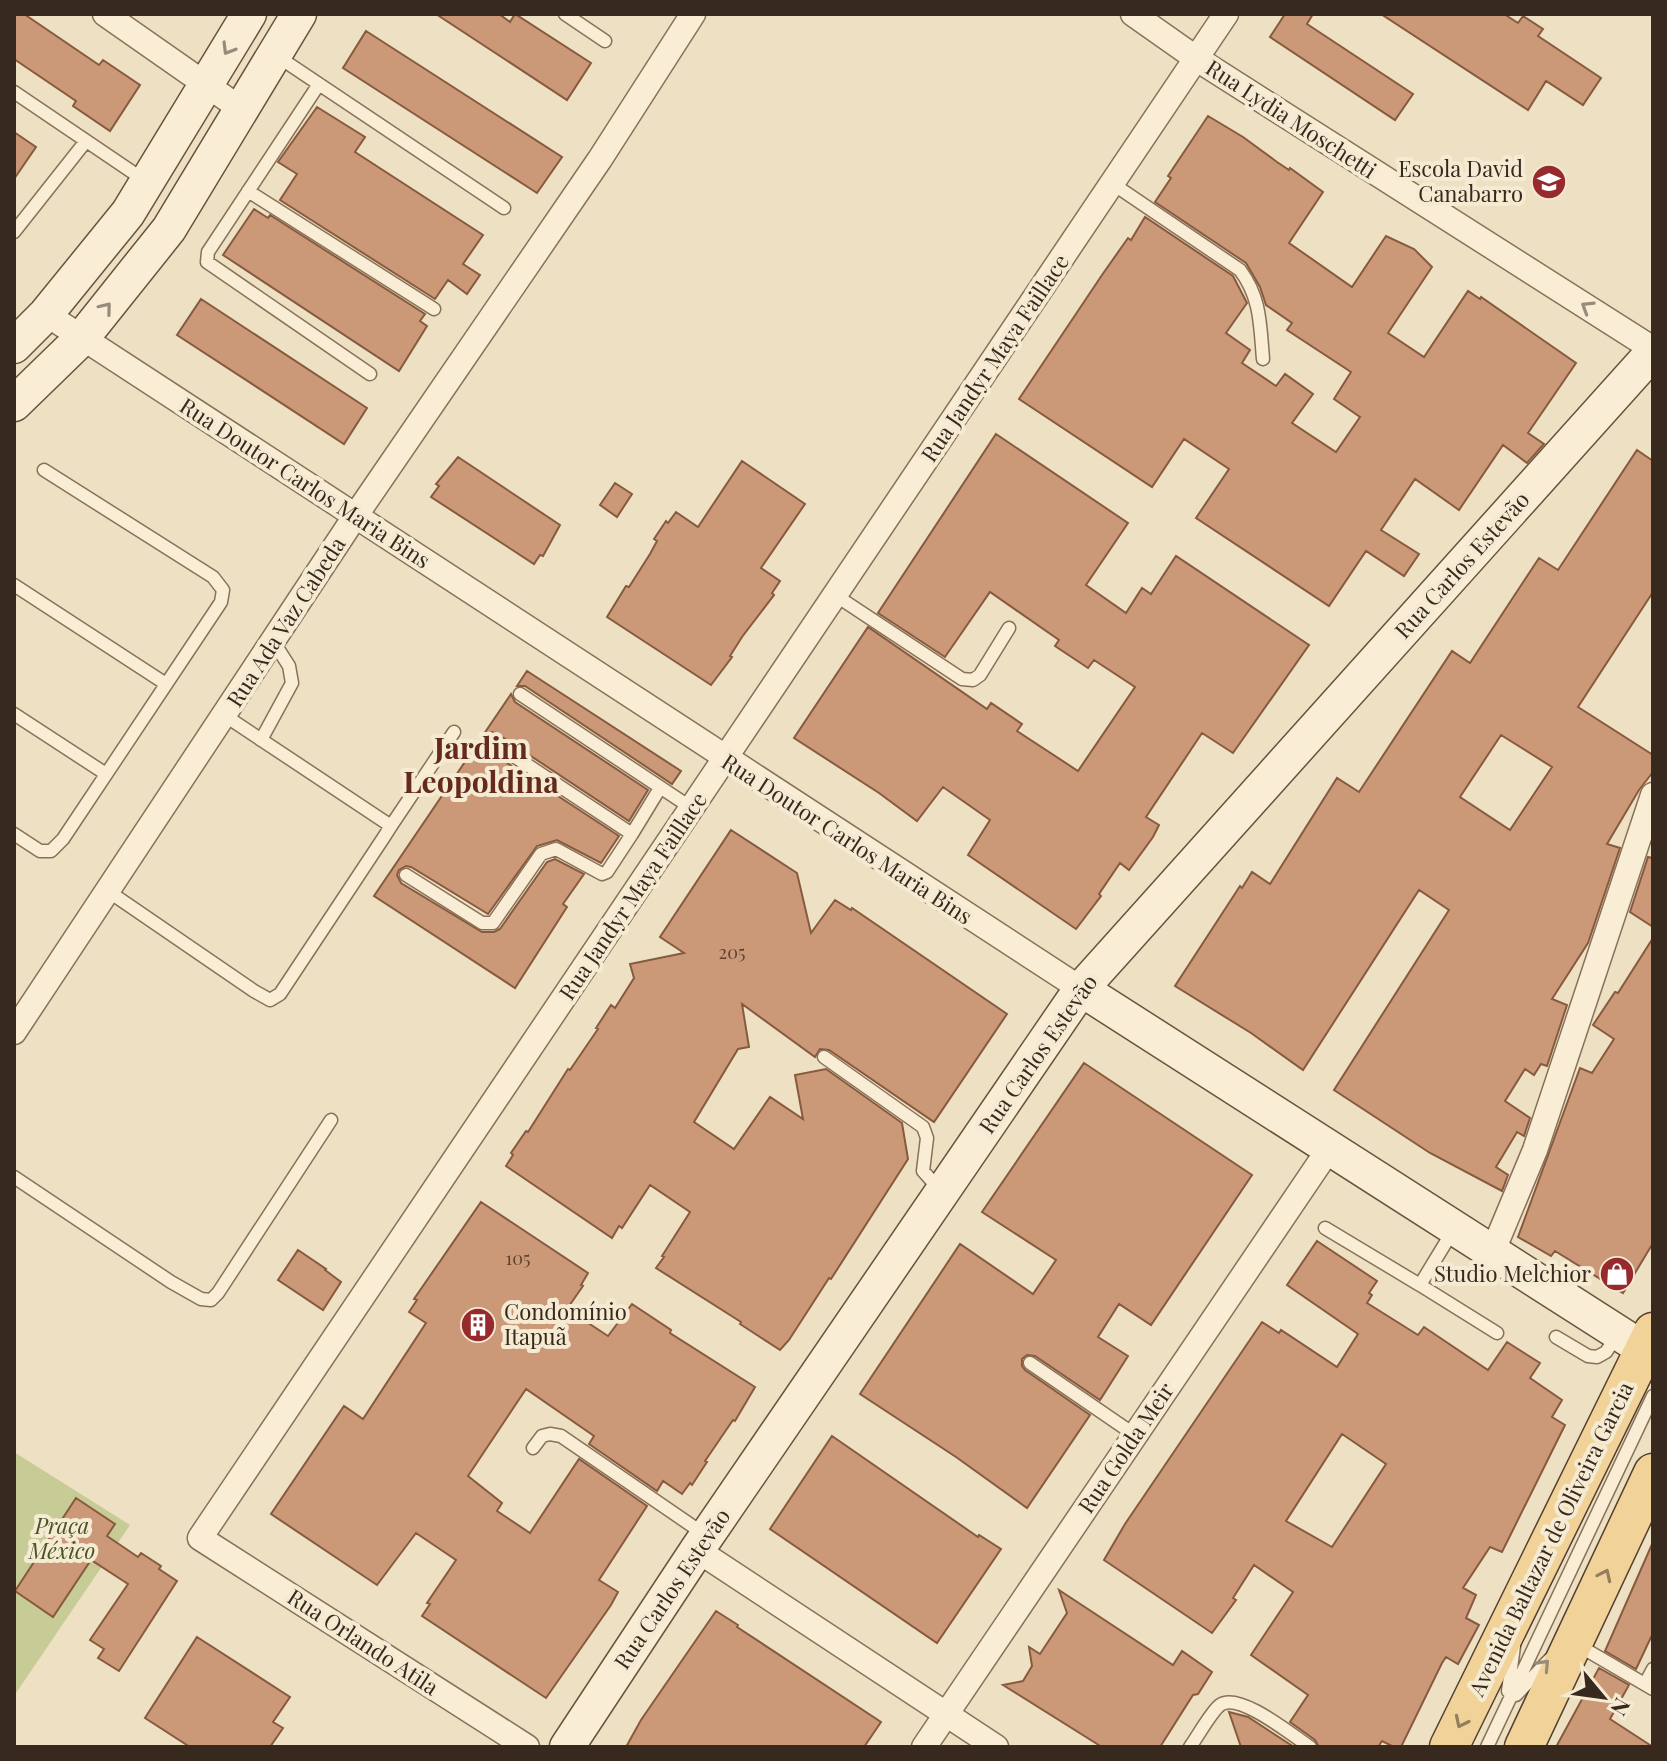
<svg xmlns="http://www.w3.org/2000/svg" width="1667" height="1761" font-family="'Playfair Display',serif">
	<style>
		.green { fill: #c7cc96 }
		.building { fill: #cc9978; stroke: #875a3f; stroke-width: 2; fill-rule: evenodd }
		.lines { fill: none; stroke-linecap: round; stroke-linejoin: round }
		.lane-casing { stroke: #887159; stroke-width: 15 }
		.street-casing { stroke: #887159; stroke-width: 27 }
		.secondary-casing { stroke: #69523d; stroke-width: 37 }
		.primary-casing { stroke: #553f2e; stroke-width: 41 }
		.lane { stroke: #f9edd5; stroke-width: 12 }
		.street { stroke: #f9edd5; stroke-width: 24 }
		.secondary { stroke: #f9edd5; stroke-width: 34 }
		.primary { stroke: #f1d39a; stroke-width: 38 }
		.oneway { stroke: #988b7a }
		.oneway2 { stroke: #947e5c }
		.labels { text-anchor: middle; stroke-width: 8; stroke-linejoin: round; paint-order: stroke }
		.number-label { font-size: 18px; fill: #5d4534 }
		.street-label { font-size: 22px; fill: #38291e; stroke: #f5ead2 }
		.poi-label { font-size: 22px; fill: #38291e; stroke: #f5ead2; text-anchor: end }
		.park-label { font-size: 22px; font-style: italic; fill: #495424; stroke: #f5ead2 }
		.district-label { font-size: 30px; font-weight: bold; fill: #642a1d; stroke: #f5ead2 }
	</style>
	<rect width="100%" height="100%" fill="#eee0c2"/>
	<path class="green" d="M14,1452L130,1525L14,1696Z"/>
	<path class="building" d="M14,14H24L99,65L103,60L140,85L110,131L73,106L76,101L14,59Z
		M436,14H499L510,22L515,14L591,63L567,100Z
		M1285,14H1313L1307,24L1413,94L1395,120L1270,37Z
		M1381,14H1504L1518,23L1523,16L1543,29L1538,36L1601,78L1583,105L1546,81L1528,110Z
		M366,31L562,157L537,193L343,68Z
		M317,107L365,137L355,152L483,235L463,264L480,275L467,294L448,280L435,299L280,200L297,174L278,162Z
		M1208,116L1243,137L1277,162L1289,170L1290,168L1323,192L1289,243L1352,287L1386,236L1414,249L1432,267L1388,333L1424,357L1468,291L1480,299L1481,297L1576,363L1528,433L1544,444L1527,463L1503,445L1459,510L1415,479L1381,530L1419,554L1404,576L1366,551L1329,606L1196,518L1229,469L1184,439L1152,487L1019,399L1102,275L1128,238L1131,240L1145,217L1233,276L1247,303L1226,333L1250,350L1242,363L1276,386L1285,374L1313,394L1292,423L1336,452L1360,417L1334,399L1351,372L1287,330L1292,323L1266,305L1260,287L1246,263L1155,202L1171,178L1168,176Z
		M14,132L36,147L14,179Z
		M254,209L268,218L270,215L425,314L420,321L427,326L399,371L223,255Z
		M201,299L367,408L344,444L177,335Z
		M996,434L1128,523L1086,585L1126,613L1142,588L1151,594L1176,556L1309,645L1233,753L1202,733L1146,817L1159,825L1153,837L1129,870L1120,863L1099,894L1101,896L1076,929L968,855L990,820L943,787L917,821L879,793L794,738L868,627L987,709L991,703L1022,724L1017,731L1078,771L1135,687L1094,660L1088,668L1055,646L1059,640L990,592L945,657L878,613Z
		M1637,450L1653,461V592L1578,707L1653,755V772L1639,790L1607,844L1620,848L1588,943L1552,999L1567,1005L1547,1066L1541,1064L1534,1075L1525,1069L1505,1101L1530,1118L1524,1136L1517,1132L1496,1167L1508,1175L1502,1191L1430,1153L1334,1090L1449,910L1419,890L1303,1070L1251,1033L1175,986L1240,886L1242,888L1252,872L1270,884L1337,778L1359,792L1452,651L1470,663L1539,558L1558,570ZM1501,735L1552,767L1510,830L1460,797Z
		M458,457L560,525L543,556L540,555L534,564L431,497L439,486L436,484Z
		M742,461L805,504L761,568L780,581L772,593L774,595L742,637L730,656L732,657L711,685L607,617L626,586L629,587L650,554L657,541L654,539L666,521L668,523L676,512L698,527Z
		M615,483L632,494L617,517L600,505Z
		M527,671L681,771L672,784L525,686H517Z
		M511,694L515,702L648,790L629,821L496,733L491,732L484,735L482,741L486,749L619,836L601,863L557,840L537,846L488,914L411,867L406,866L399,870L397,875L401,883L482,932H494L500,929L547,862L555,859L584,874L563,904L567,907L515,988L374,896Z
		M731,830L797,873L811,933L835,900L851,910L852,908L1007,1014L934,1122L829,1050L820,1049L815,1057L742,1004L749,1047L738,1049L694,1122L734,1149L770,1097L803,1119L795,1075L826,1069L902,1123L908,1159L831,1279L829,1278L789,1340L780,1350L740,1324L741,1322L656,1268L664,1257L662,1256L690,1212L650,1185L622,1228L619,1226L612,1238L506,1166L513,1155L511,1153L526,1131L528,1132L568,1069L570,1070L598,1029L596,1028L611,1005L615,1008L634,978L630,964L684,953L660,937Z
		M1648,857L1653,858V927L1630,912Z
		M1653,938V1243L1623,1293L1555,1251L1551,1256L1518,1237L1580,1068L1592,1073L1614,1039L1593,1025L1615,992L1618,993Z
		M1084,1063L1252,1175L1151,1325L1119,1304L1098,1337L1128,1356L1100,1400L1035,1356L1027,1355L1022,1359V1366L1025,1370L1090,1415L1027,1508L956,1457L860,1394L960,1244L1033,1294L1056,1260L982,1212Z
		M481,1202L588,1273L581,1285L583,1286L567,1309L608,1336L632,1304L671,1330L670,1333L755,1387L735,1421L733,1420L705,1461L707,1462L692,1485L690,1483L682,1494L663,1481L657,1491L589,1444L594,1436L526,1389L468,1476L502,1503L497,1511L530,1533L579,1459L647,1506L599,1580L618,1592L611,1605L546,1698L422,1616L430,1604L427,1603L456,1560L416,1533L377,1585L271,1514L344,1406L363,1419L426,1323L409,1312L417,1300L414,1299Z
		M1317,1241L1377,1281L1369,1293L1372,1295L1367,1303L1418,1335L1424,1327L1488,1370L1507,1342L1540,1363L1530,1378L1562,1400L1552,1417L1565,1425L1502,1552L1490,1547L1463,1588L1476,1595L1466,1618L1479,1625L1458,1664L1446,1657L1442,1663L1401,1747H1394L1382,1741L1378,1747H1319L1315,1740L1290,1722L1308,1695L1251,1655L1293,1592L1254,1565L1233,1598L1236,1600L1212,1633L1104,1560L1125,1524L1262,1322L1279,1333L1281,1330L1337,1367L1358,1334L1287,1285ZM1342,1434L1386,1464L1332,1547L1286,1521Z
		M298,1250L326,1269L325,1270L341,1282L323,1310L278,1280Z
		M832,1436L978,1537L979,1535L1001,1549L937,1643L770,1529Z
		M76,1498L115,1524L107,1536L138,1557L141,1553L161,1566L159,1569L177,1581L119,1671L98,1658L104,1649L90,1640L128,1584L91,1560L53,1617L15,1591Z
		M1653,1542V1633L1636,1669L1605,1651Z
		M1059,1590L1173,1665L1182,1651L1212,1672L1198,1694L1193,1695L1160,1747H1102L1003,1685L1023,1681L1032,1666L1029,1647L1040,1654L1067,1613Z
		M716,1611L738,1625L737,1627L881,1722L864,1747H626L641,1720Z
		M197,1637L290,1697L273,1722L283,1728L270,1747H190L145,1718Z
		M1599,1668L1629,1685L1610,1719L1653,1747H1556Z
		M1229,1712L1248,1717L1294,1747H1241Z"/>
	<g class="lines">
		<g class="lane-casing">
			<path id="lane" d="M565,14L605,41
				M277,56L504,208
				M319,84L208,252L207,262L370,374
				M14,92L144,180
				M1113,184L1240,270C1261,298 1260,325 1263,359
				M248,191L434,309
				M14,232L86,141
				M14,585L166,684
				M835,595L962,679L973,680L980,675L1009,628
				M520,694L693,809
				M14,714L106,774
				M261,740L292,683L289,666L273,641
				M491,741L632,834L660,788
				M391,826L454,732
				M14,834L40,851H51L63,839L221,602L223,590L213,577L44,470
				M406,875L482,923H493L541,854L556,849L602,874L607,872L632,834
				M108,891L254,991L270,1000L280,994L384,837L391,826L224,715
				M824,1057L923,1127L927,1138L923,1171L941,1191
				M14,1177L171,1282L201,1299L211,1300L218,1293L331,1120
				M1325,1228L1420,1285L1454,1229
				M1420,1285L1497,1333
				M1556,1337L1588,1356L1597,1357L1606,1352L1618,1334
				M1030,1363L1135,1435
				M533,1448L542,1436L550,1434L561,1436L704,1534
				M1576,1644L1653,1689
				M1645,1684L1653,1669
				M1508,1691L1514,1646
				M1516,1695L1550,1659
				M1190,1747C1198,1736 1211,1712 1220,1705C1239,1691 1293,1736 1310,1747
				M1487,1747L1653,1396"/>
		</g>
		<g class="street-casing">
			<path id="street" d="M105,14L241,109
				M1133,14L1197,59L1653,349
				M46,314C390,540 734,766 1081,989
				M14,1032L356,515L600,159L693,14
				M1492,1253L1535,1150L1653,795
				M697,1550L996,1747
				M527,1747L200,1538L1226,14
				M924,1747L1329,1149"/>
		</g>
		<g class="secondary-casing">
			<path id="secondary" d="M14,346L46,314L128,213L249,14
				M14,404L82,338L169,229L299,14
				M1081,989L1653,1355
				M567,1747L697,1550L1081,989L1653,352"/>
		</g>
		<g class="primary-casing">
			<path id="primary" d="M1449,1747L1653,1332
				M1524,1747L1653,1473"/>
		</g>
		<use href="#lane" class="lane"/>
		<use href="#street" class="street"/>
		<use href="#secondary" class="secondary"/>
		<use href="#primary" class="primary"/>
	</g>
	<defs><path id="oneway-chevron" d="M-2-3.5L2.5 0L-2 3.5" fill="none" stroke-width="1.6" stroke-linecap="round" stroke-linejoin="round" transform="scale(2)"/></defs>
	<g class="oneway">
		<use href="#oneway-chevron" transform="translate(228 49) rotate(121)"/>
		<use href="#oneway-chevron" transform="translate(1587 307) rotate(-148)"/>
		<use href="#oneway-chevron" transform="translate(106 308) rotate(-51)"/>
		<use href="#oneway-chevron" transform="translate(1544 1665) rotate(-47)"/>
	</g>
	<g class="oneway2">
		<use href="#oneway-chevron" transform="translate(1605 1575) rotate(-65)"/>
		<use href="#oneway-chevron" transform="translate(1461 1722) rotate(116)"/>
	</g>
	<defs>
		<g id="school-disc" transform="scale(1.8)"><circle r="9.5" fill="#972a2d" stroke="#f5ead2"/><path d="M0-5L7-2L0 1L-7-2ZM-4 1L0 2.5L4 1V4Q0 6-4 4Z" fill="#fff"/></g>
		<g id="shop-disc" transform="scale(1.8)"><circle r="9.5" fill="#972a2d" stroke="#f5ead2"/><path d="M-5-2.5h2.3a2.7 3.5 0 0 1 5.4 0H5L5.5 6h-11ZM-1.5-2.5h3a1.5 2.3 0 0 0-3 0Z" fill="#fff"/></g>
		<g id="building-disc" transform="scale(1.8)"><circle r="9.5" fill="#972a2d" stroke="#f5ead2"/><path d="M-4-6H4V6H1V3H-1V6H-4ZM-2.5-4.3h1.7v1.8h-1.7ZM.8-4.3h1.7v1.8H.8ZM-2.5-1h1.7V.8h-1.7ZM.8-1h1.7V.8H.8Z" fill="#fff"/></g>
	</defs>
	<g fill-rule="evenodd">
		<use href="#school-disc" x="1549" y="182"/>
		<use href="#shop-disc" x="1617" y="1274"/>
		<use href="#building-disc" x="478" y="1325"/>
	</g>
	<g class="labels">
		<g class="number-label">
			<text x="732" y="959">205</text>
			<text x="518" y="1265">105</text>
		</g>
		<g class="street-label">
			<text transform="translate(1291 119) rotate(33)" y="8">Rua Lydia Moschetti</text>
			<text transform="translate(995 358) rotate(-56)" y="8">Rua Jandyr Maya Faillace</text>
			<text transform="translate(305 483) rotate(33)" y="8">Rua Doutor Carlos Maria Bins</text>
			<text transform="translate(1462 565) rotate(-48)" y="8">Rua Carlos Estevão</text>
			<text transform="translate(286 622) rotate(-57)" y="8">Rua Ada Vaz Cabeda</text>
			<text transform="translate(847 839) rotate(33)" y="8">Rua Doutor Carlos Maria Bins</text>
			<text transform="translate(633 896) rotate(-56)" y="8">Rua Jandyr Maya Faillace</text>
			<text transform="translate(1038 1054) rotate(-55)" y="8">Rua Carlos Estevão</text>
			<text transform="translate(1126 1448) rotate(-56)" y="8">Rua Golda Meir</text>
			<text transform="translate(1551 1539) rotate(-64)" y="8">Avenida Baltazar de Oliveira Garcia</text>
			<text transform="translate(672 1589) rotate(-56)" y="8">Rua Carlos Estevão</text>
			<text transform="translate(363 1642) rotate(33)" y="8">Rua Orlando Atila</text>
		</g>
		<g class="poi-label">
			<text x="1523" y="177">Escola David<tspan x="1523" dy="25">Canabarro</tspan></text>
			<text x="1591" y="1282">Studio Melchior</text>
			<text x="504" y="1320" text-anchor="start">Condomínio<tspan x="504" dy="25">Itapuã</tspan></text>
		</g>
		<g class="park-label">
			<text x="62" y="1534">Praça<tspan x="62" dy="25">México</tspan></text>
		</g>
		<g class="district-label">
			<text x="481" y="759">Jardim<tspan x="481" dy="34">Leopoldina</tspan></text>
		</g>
	</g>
	<rect width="1667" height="1761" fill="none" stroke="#38291e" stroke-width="32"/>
	<g transform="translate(1603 1697) rotate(119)" stroke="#f5ead2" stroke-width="6" paint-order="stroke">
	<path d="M0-6L14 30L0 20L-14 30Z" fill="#38291e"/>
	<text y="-12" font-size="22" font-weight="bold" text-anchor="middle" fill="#38291e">N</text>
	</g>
</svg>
